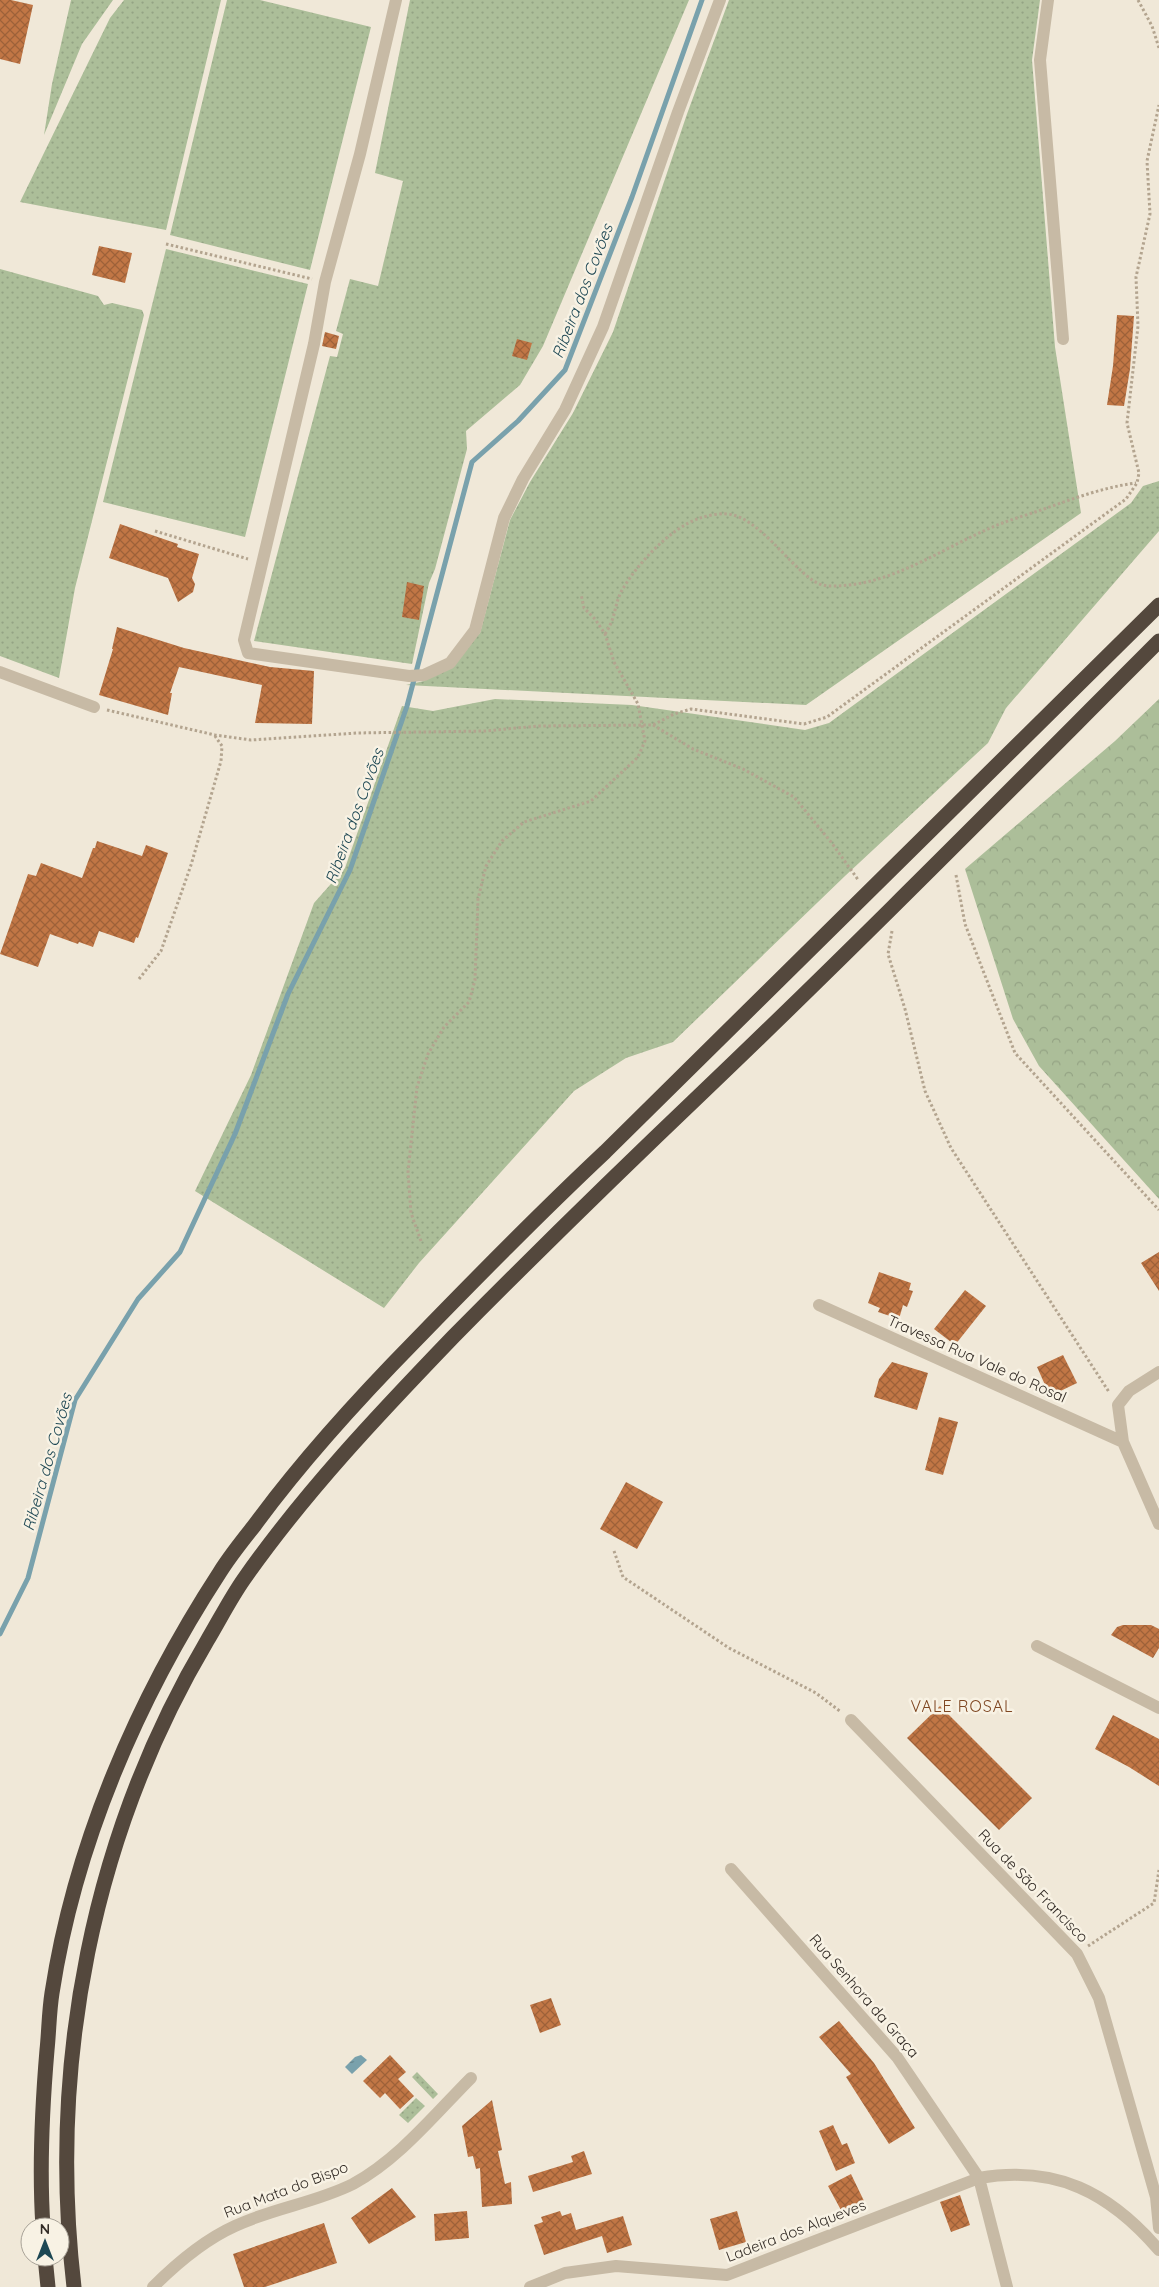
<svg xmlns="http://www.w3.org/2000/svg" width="1159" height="2287" font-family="Quicksand,sans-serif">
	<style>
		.grass { fill: url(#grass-dots) }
		.forest { fill: url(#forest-crowns) }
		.water { fill: url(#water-ripples) }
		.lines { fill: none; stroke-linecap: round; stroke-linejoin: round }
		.stream { stroke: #79a1ac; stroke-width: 5 }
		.building { fill: url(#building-cross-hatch) }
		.path { stroke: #b3a48f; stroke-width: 3; stroke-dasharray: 2.5 2.5; stroke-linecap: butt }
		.minor { stroke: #c7baa5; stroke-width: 12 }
		.highway { stroke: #54483d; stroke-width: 15 }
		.labels { text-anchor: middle; stroke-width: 5; stroke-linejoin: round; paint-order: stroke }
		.street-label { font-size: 15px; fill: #332c26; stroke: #f8f2e4 }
		.water-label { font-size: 16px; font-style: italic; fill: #1d4753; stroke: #f8f2e4 }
		.neighbourhood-label { font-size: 16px; letter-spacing: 1px; fill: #7f4722; stroke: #f8f2e4 }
	</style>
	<defs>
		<pattern id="grass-dots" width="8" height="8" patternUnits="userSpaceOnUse" patternTransform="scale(1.25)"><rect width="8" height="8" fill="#acbe99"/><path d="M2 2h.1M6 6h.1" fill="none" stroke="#94a384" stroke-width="1.8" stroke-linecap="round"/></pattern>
		<pattern id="forest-crowns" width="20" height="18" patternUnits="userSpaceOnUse" patternTransform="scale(1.25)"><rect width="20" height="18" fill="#acbe99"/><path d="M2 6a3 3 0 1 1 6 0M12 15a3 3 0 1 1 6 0" fill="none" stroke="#94a384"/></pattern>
		<pattern id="water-ripples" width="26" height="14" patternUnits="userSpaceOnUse" patternTransform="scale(1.25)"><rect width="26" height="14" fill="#79a1ac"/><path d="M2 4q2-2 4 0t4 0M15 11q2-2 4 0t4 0" fill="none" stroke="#64838c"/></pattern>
		<pattern id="building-cross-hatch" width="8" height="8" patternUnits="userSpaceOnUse" patternTransform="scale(1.25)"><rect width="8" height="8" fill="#c17645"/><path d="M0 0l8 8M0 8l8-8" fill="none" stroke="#9d6139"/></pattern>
	</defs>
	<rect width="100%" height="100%" fill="#f0e8d8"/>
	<path class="grass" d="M71,0H113L82,44L44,135L52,84Z
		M124,0H221L166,230L20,202L110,18Z
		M227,0H260L371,27L310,270L170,235Z
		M410,0H689L543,346L520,385L466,431L467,449L435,569L429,583L412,664L254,641L330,356L337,357L343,334L336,331L350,279L378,286L403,181L375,173Z
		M729,0H1040L1032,60L1055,347L1081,513L806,705L406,685L424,681L480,633L510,520L530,482L573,413L613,332L687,114Z
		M166,249L308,284L245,537L103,502Z
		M0,269L98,296L104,305L112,303L142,310L144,315L75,588L59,678L0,656Z
		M1159,481V531L1006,708L988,743L845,876L673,1042L626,1058L574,1091L419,1263L384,1308L195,1191L251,1075L314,903L345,868L402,706L433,711L495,699L632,705L805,730L829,723L1131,503L1143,486Z
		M417,2072L438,2094L433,2099L412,2077Z
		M416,2098L425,2106L408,2123L399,2115Z"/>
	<path class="forest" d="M1159,699V1199L1039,1066L1013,1019L965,869L1115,741Z"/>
	<path class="water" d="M361,2055L367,2060L352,2074L345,2067L355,2057Z"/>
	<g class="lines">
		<path class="stream" d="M0,1634L28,1578L75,1400L138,1299L180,1252L235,1134L288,994L350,870L407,706L472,462L518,421L565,370L632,197L702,0"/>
	</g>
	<path class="building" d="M0,0H11L33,5L20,64L0,59Z
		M99,246L132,253L125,283L92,275Z
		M1117,315L1134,316L1130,369L1124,406L1107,405L1113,366Z
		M325,332L339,336L336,349L322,346Z
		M517,339L532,343L527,360L512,356Z
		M120,524L178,544L177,547L199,554L192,578L195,584L193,592L178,602L168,578L109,558Z
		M407,582L424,586L419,620L402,617Z
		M117,627L184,648L270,667L314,671L312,724L255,723L262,685L179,667L170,693H172L168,715L99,695L113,649H112Z
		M97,841L142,856L146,845L168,853L138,938L136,937L134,943L99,931L93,947L79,942L78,944L50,934L38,967L0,954L28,874L36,876L41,863L82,878L93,848H95Z
		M1159,1252V1291L1141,1263Z
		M879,1272L911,1283L909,1290L913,1291L907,1307L903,1305L899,1319L878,1312L880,1308L868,1303Z
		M965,1290L986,1306L955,1345L934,1329Z
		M1063,1355L1077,1383L1050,1396L1037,1367Z
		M892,1362L928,1373L917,1410L874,1397L879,1379Z
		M939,1417L958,1422L943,1475L925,1470Z
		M626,1482L663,1502L637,1549L600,1529Z
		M1123,1625H1151L1159,1629V1648L1153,1658L1111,1635L1117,1627Z
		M940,1706L1032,1798L999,1830L907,1738Z
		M1113,1715L1159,1739V1786L1129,1767L1095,1749Z
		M551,1998L561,2025L540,2033L530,2005Z
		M839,2021L874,2063L915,2128L889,2144L846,2077L851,2074L819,2037Z
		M390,2055L406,2072L398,2079L414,2096L400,2109L385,2093L380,2098L363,2081Z
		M492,2100L502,2150L498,2151L505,2184L511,2182L512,2204L482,2207L480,2168L476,2169L473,2156L468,2157L462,2126Z
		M833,2125L842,2145L847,2143L855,2163L836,2171L819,2131Z
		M584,2151L592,2174L533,2192L528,2176L573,2162L571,2156Z
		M851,2174L864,2201L842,2212L828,2186Z
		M392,2188L416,2217L369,2244L351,2218Z
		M960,2195L970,2225L951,2232L940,2202Z
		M467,2211L469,2238L435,2241L434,2214Z
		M560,2211L562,2216L571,2213L576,2230L623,2216L632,2245L607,2253L602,2236L544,2255L534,2225L543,2222L541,2217Z
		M737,2211L746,2242L719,2250L710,2219Z
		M324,2223L337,2263L265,2287H244L233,2254Z"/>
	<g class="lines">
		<path class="path" d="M1138,0L1152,26L1159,48
			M166,244L312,279
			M155,531L248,559
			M605,634C616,618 614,606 621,592C636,565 670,528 700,518C710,515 723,512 733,515C755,520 781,552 797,567C808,577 817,587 833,586C889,586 938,551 988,529C1005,521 1024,516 1041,510C1072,499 1104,487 1136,483
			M107,710L215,735L251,740L357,733L485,731L538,726L653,725L674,714L691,709L804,724L827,717L1126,499L1137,483L1139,473L1127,423L1138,326L1136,277L1150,214L1147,161L1159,105
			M653,725L693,749L743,769L794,797L831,842L859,881
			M956,875L965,924L1015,1053L1159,1210
			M892,931L888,954L905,1009L925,1091L951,1148L1109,1392
			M139,979L161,951L191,865L221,761L222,746L215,736
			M421,1241L411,1213L408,1172L417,1087L428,1054L444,1027L469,1002L475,980L478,899L486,866L502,841L524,822L591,801L638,757L645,741L638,704L614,662L605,634L595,619L584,608L581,594
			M614,1551L623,1577L729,1648L816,1693L841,1712
			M1088,1946L1154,1903L1159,1870"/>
		<path class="minor" d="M396,0L360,154L325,282L314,344L244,640L248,653L409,676L424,675L450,663L475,630L504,518L523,479L565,410L603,327L678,112L720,0
			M1048,0L1040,60L1063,339
			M0,672L94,707
			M819,1305L1123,1442
			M1159,1372L1129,1391L1118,1405L1123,1442L1159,1524
			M1037,1646L1159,1708
			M851,1720L1077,1954L1099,1998L1156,2197L1159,2228
			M731,1869L897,2057L979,2178L1007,2287
			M153,2287C177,2263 204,2240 235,2226C273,2208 315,2203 353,2184C399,2159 434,2115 471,2078
			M530,2287L565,2273L616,2266L727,2275L979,2178C1056,2165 1109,2192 1159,2250"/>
		<path class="highway" d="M43,2227C39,2168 42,2109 47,2050C49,2031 49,2012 52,1993C75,1843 138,1698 220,1572C230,1556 242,1541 254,1526C303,1459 358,1399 416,1340C478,1276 540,1213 605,1152L1159,605
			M45,2257L48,2287
			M74,2287C48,2064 92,1835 207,1641C219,1621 230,1599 244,1579C305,1492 379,1414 453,1337C535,1254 619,1172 704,1091C858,944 1008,792 1159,641"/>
	</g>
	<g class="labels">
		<g class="street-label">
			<text transform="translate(977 1359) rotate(24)" y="5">Travessa Rua Vale do Rosal</text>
			<text transform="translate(1033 1886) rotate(46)" y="5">Rua de São Francisco</text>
			<text transform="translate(864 1996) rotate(49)" y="5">Rua Senhora da Graça</text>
			<text transform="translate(286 2190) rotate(-21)" y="5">Rua Mata do Bispo</text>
			<text transform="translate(796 2231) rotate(-21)" y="5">Ladeira dos Alqueves</text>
		</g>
		<g class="water-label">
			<text transform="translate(582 291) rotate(-69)" y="6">Ribeira dos Covões</text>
			<text transform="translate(354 816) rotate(-70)" y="6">Ribeira dos Covões</text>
			<text transform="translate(47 1462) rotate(-74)" y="6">Ribeira dos Covões</text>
		</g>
		<g class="neighbourhood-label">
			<text x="962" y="1712">VALE ROSAL</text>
		</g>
	</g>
	<g transform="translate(45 2242)"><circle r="24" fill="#f8f2e4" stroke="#a9a398"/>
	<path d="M0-4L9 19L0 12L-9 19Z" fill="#1d4753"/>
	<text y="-8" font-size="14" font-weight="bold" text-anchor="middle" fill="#332c26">N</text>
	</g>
</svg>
